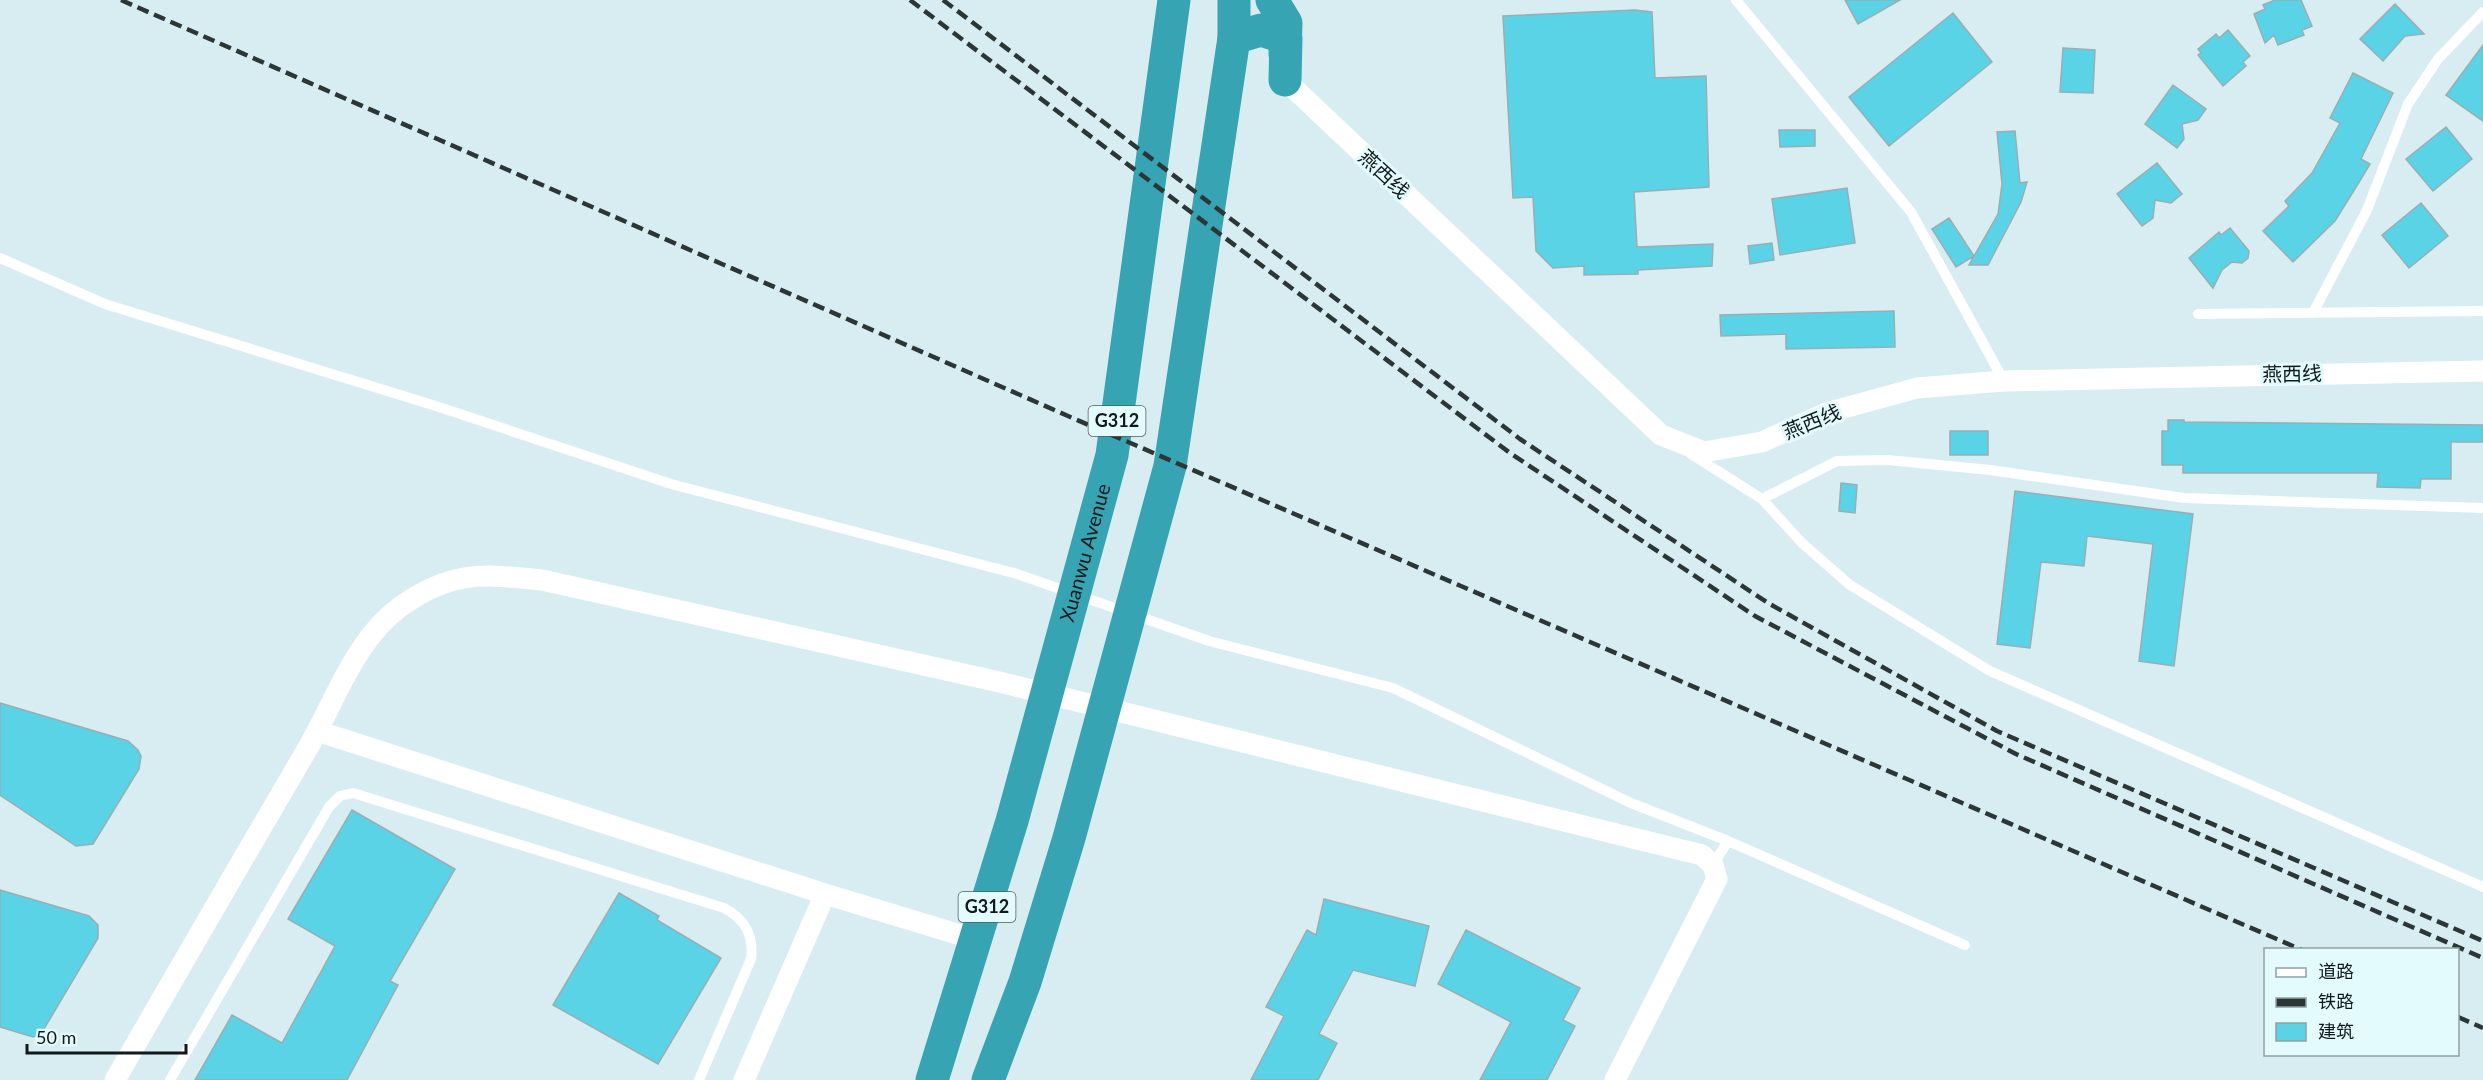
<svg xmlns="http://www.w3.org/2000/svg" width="2483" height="1080" font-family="Lato,'Noto Sans SC',sans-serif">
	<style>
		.building { fill: #5bd3e7; stroke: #99aeb2; stroke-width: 1.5 }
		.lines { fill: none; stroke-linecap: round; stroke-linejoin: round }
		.lane { stroke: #fff; stroke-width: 10 }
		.street { stroke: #fff; stroke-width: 21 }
		.highway { stroke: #37a4b4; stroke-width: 33 }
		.rail { stroke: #2c3637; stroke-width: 4.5; stroke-dasharray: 12 6; stroke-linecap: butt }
		.labels { text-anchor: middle; stroke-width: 6; stroke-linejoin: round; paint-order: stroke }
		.shield { fill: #e4fbfe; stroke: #505d5e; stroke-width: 1.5 }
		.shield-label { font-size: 18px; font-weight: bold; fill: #11191a }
		.street-label { font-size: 20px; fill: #11191a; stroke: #e4fbfe }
	</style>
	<rect width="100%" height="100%" fill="#d7edf1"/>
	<path class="building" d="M1845,0H1900L1858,24Z
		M2275,0H2301L2312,26L2302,30L2304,35L2278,45L2274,35L2265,43L2254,14L2265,9L2263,5Z
		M2395,4L2424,34L2405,36L2383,61L2360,39Z
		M1635,10L1652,12L1655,78L1706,76L1709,187L1634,192L1637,247L1713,244L1712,266L1638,270V274L1584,275V266L1553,268L1536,251L1533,197L1513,198L1503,16Z
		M1953,13L1992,62L1889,146L1849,97Z
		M2228,30L2250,56L2243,62L2246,66L2223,86L2198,55L2201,53L2198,49L2216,34L2219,38Z
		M2483,45V121L2446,95Z
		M2063,48L2095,50L2093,93L2060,92Z
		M2353,73L2393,93L2361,159L2370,164L2358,184L2335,221L2293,262L2263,231L2289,206L2285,201L2312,173L2340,123L2330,118Z
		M2173,85L2206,109L2198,120L2182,124L2184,139L2177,148L2145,124Z
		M2446,127L2472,159L2433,191L2406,159Z
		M1779,130H1815V146L1780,147Z
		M2015,131L2020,183L2027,182L2021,202L1988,265H1969L1998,214L2002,184L1997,132Z
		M2157,163L2182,194L2171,203L2155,200L2153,218L2142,226L2117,194Z
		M1847,188L1855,243L1780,255L1772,199Z
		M2421,203L2448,236L2409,268L2382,235Z
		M1949,218L1974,256L1956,267L1932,229Z
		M2230,228L2249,251L2248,258L2242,263L2232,262L2222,270L2213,288L2189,258L2219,232L2221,235Z
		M1772,243L1774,260L1750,264L1748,246Z
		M1894,311L1895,347L1786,349V334L1721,336L1720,315Z
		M2168,420H2184V422L2483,425V442H2451V479H2421L2420,488L2377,487L2378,473H2183V465H2162V431H2168Z
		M1950,431H1988V455H1950Z
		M1841,483L1857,485L1855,513L1839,511Z
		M2015,491L2193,514L2174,666L2139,661L2153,544L2087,536L2084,566L2041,562L2030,648L1997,644Z
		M0,703L128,741L138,750L141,756L139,769L93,844L76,846L0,795Z
		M352,810L455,869L390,981L398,985L347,1080H195L232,1015L282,1043L335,946L288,919Z
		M0,890L89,916L98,925V938L41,1034L33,1037L0,1027Z
		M619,893L659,916L657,920L721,958L658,1064L553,1005Z
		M1324,899L1429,926L1415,986L1353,970L1319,1034L1337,1043L1318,1080H1251L1284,1016L1266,1007L1307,930L1316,935Z
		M1466,930L1580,988L1563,1020L1575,1026L1547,1080H1480L1511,1022L1438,984Z"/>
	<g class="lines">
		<path class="lane" d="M1736,0L1911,212L2004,381
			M0,258L105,304L436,406L671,484L1017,574L1209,641L1393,688L1631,803L1728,841L1965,945
			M2313,313L2367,210L2408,104L2438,59L2483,12
			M2198,314L2483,311
			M1691,454L1762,499L1802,543L1850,585L1990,671L2483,887
			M1762,499L1837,461L1888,460L1990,470L2184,498L2483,508
			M1713,865L1728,841
			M170,1080L329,807L340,796L353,793L724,908C745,919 754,935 751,959L699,1080"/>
		<path class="street" d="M1285,80L1661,435L1704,452L1762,442L1826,413L1917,388L2004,381L2483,371
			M317,731L825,894L977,940
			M115,1080C179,969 244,857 309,746C336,699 355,640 400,607C451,570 483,574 542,580L995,681L1702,855L1713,865L1717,879L1615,1080
			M744,1080L825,894"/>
		<g class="highway">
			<path d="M1272,0L1286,23L1285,54"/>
			<path d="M1234,38L1261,30L1286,38L1285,80"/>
			<path id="s1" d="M932,1080L1012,821L1112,455L1174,0"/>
			<path d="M988,1080L1025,982L1069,838L1170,466L1234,38V0"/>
		</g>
		<path class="rail" d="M121,0L1068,416L2302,950
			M910,0L1510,453L1755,616L2016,754L2483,958
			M943,0L1520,439L1768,603L1997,731L2483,941
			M2458,1017L2483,1028"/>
	</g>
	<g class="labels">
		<g class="shield">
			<rect x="1088.5" y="406" width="57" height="30" rx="4.5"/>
			<rect x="958.5" y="892" width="57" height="30" rx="4.5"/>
		</g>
		<g class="shield-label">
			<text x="1117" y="427">G312</text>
			<text x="987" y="913">G312</text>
		</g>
		<g class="street-label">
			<text transform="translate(1384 174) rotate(43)" y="7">燕西线</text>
			<text transform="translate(2292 374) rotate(-1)" y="7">燕西线</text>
			<text transform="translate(1812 422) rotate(-22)" y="7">燕西线</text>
			<text dy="7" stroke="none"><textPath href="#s1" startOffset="549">Xuanwu Avenue</textPath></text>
		</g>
	</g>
	<rect x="2264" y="948" width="195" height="108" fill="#e4fbfe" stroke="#90a1a3" stroke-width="1.5"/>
	<rect x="2276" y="968" width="30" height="9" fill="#ffffff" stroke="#90a1a3" stroke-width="1.5"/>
	<text x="2318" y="978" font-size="18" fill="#11191a">道路</text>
	<rect x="2276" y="998" width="30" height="9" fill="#2c3637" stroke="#90a1a3" stroke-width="1.5"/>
	<text x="2318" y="1008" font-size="18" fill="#11191a">铁路</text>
	<rect x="2276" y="1023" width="30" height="18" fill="#5bd3e7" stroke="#90a1a3" stroke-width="1.5"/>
	<text x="2318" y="1038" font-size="18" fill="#11191a">建筑</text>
	<path d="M27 1044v9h159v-9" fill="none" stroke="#11191a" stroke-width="3"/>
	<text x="36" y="1044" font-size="18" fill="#11191a" stroke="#e4fbfe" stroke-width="4.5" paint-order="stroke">50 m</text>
</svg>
